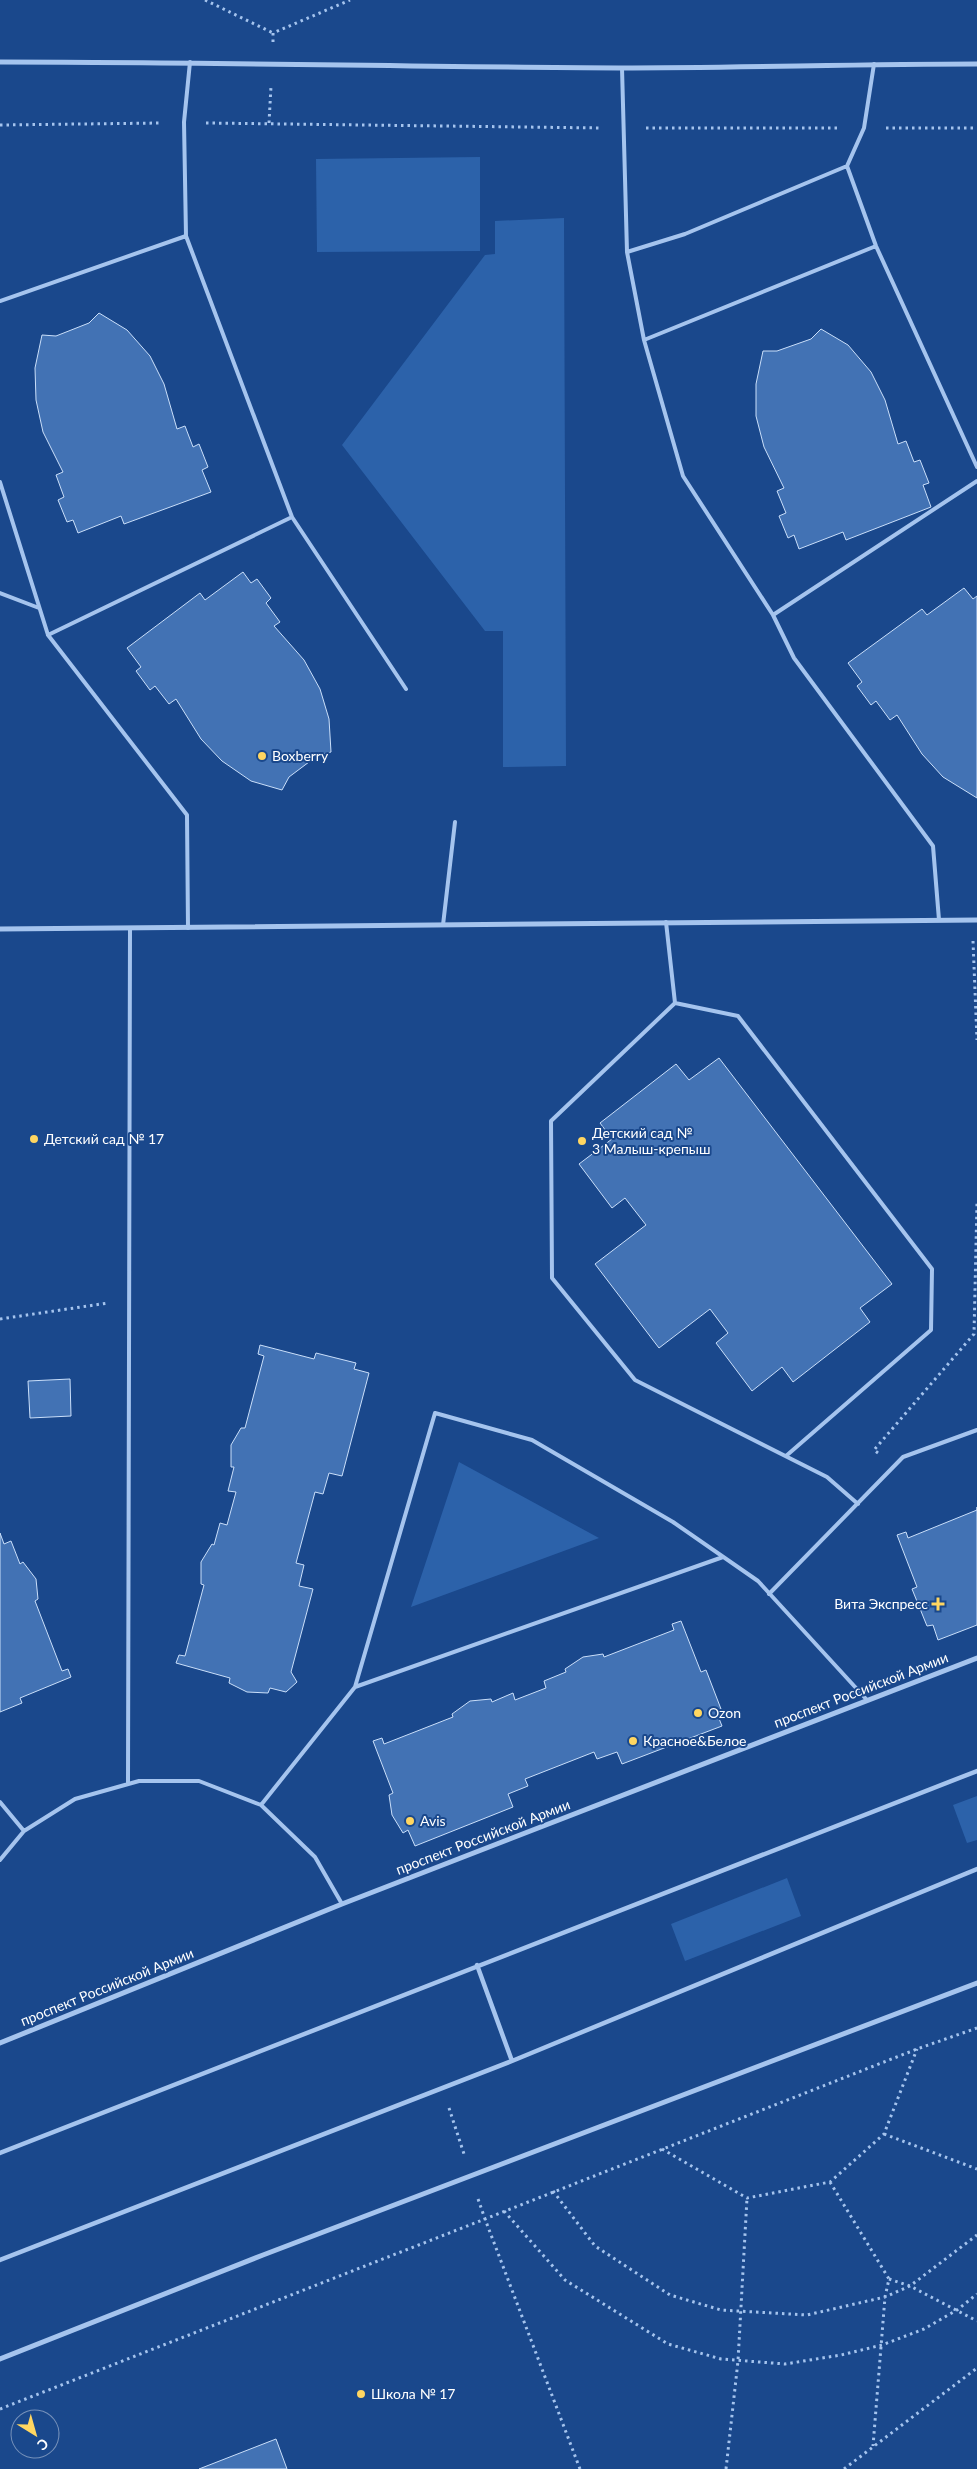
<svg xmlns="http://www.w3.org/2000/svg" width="977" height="2469" font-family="Lato,sans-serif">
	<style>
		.green { fill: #2c62aa }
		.building { fill: #4272b4; stroke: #cadffa }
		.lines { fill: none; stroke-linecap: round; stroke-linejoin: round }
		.path { stroke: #a5c4ee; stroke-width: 3; stroke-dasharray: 2.5 4; stroke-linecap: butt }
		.service { stroke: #a5c4ee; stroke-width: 4 }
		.pedestrian { stroke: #a5c4ee; stroke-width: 4.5 }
		.minor { stroke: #a5c4ee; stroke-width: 5 }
		.poi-dot { fill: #ffd661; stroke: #1a488c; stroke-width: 2 }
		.labels { text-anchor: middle; stroke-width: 4; stroke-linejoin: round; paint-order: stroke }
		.poi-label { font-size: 14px; fill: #fff; stroke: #1a488c; text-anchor: start }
		.street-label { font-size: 14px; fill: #fff; stroke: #1a488c }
	</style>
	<rect width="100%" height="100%" fill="#1a488c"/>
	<path class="green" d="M480,157V251L317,252L316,159Z
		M564,218L566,766L503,767V631H485L342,445L485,255L495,254V221Z
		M459,1462L599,1538L411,1607Z
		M977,1796V1840L967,1843L953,1805Z
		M787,1878L801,1916L685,1961L671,1924Z"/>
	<path class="building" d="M99,313L127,330L150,356L164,384L177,429L185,426L193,447L199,444L208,467L202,470L211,492L124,524L121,516L78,533L73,520L67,522L58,500L64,497L56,475L63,472L43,432L36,400L35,368L42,335L56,336L89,323Z
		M821,329L848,345L871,372L885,400L898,444L906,441L914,462L920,460L929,483L923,485L931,507L846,540L843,532L799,549L794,535L788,538L779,516L786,513L777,491L784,488L764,447L756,416V384L763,351H777L811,339Z
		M243,572L251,583L257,579L271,598L266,603L280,622L274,626L304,660L320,689L329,719L331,752L317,756L289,777L282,790L251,781L222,761L201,739L176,699L169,704L155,686L150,690L136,671L141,667L127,648L200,593L205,600Z
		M964,588L973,599L977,596V798L943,777L922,754L897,715L890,720L876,701L871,705L857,686L862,682L848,663L922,609L927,615Z
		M719,1058L892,1284L860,1308L870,1322L793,1382L782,1367L752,1391L716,1343L728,1333L710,1309L659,1348L595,1264L646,1225L625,1198L612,1208L579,1164L612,1139L600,1123L676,1064L689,1080Z
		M260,1345L314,1359L316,1353L356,1363L354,1369L369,1373L342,1476L329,1473L323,1494L315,1492L296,1563L304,1565L299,1586L313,1589L291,1672L297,1682L286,1692L270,1688L268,1693L247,1692L229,1683L230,1678L176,1663L179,1655L185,1656L204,1585L201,1584V1562L212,1544L214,1545L220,1523L227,1525L236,1492L228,1491L234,1467H231V1445L241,1428H245L264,1356L258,1354Z
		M70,1379L71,1416L30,1418L28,1381Z
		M977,1507V1625L938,1640L933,1625L927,1626L912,1589L917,1587L897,1535L906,1532L908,1538L977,1510Z
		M0,1533L4,1544L11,1541L20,1564L23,1562L36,1579L38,1599L35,1601L62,1671L68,1669L71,1677L20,1698L22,1703L0,1712Z
		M681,1621L701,1672L706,1670L721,1709L716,1711L722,1726L622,1764L617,1752L597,1759L594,1752L525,1779L528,1786L508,1794L513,1807L415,1846L408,1830L403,1833L392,1815L389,1795L393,1793L373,1741L382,1738L384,1744L453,1717L452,1714L470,1701L491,1699L492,1702L513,1693L515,1700L546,1688L544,1681L566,1672L565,1669L583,1657L603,1654L604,1657L674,1630L672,1624Z
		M276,2439L287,2469H199Z"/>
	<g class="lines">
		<path class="path" d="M205,0L273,33
			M273,42V33L350,0
			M206,123L602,128
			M269,123L271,86
			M0,125L162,123
			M646,128H839
			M886,128H977
			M973,941L977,1040
			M0,1319L108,1303
			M878,1453L874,1450L974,1334L977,1202
			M449,2108L464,2154
			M884,2134L977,2169
			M662,2149L747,2198L830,2182L884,2134L917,2049
			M830,2182L889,2279L885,2297L873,2446
			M553,2191L595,2246L670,2295L721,2310L807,2315L885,2297L910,2286L977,2235
			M504,2211L565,2280L668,2344L721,2359L785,2364L841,2355L882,2345L924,2329L957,2310L977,2294
			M889,2279L910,2286L977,2321
			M0,2409L485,2219L477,2196
			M580,2469L485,2219L917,2049L977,2028
			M726,2469L738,2361L747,2198
			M844,2469L977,2368"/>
		<path class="service" d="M874,64L864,128L847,166L876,246L977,467
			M622,68L627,252L644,340L683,476L773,615L794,658L933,846L939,920
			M627,252L685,234L847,166
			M0,301L186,236
			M644,340L876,246
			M0,482L48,635L292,517L186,236L184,122L190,62
			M292,517L406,689
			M0,593L39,608
			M773,615L977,481
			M48,635L187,815L188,928
			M666,922L675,1003
			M443,925L455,822
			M786,1456L931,1330L932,1269L738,1016L675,1003L551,1121L552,1278L635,1380L827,1477L858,1504
			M769,1594L903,1457L977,1430
			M355,1687L723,1557
			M128,1784L130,928
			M0,1802L24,1831
			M261,1805L355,1687L435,1413L532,1440L673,1522L758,1581L867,1700
			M0,1860L24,1831L75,1799L139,1781H199L261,1805L315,1857L342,1904"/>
		<path class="pedestrian" d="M477,1965L512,2061
			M0,2153L977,1771
			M0,2260L512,2061L977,1869"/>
		<path class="minor" d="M0,62C206,62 412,67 619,68C738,68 858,64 977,64
			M0,929L977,920
			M0,2043L342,1904L977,1658
			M0,2359L263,2255L977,1983"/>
	</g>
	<g class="poi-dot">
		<circle cx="262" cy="756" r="5"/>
		<circle cx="34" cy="1139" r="5"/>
		<circle cx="582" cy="1141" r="5"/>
		<path d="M935.5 1596.5h5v5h5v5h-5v5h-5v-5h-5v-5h5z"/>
		<circle cx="698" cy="1713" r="5"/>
		<circle cx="633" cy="1741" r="5"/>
		<circle cx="410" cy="1821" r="5"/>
		<circle cx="361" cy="2394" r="5"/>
	</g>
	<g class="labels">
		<g class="poi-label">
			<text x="272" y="761">Boxberry</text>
			<text x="592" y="1138">Детский сад №<tspan x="592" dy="16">3 Малыш-крепыш</tspan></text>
			<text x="44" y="1144">Детский сад № 17</text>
			<text x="928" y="1609" text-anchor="end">Вита Экспресс</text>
			<text x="708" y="1718">Ozon</text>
			<text x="643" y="1746">Красное&amp;Белое</text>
			<text x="420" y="1826">Avis</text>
			<text x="371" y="2399">Школа № 17</text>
		</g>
		<g class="street-label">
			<text transform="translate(861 1690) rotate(-21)" y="5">проспект Российской Армии</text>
			<text transform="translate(483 1837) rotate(-21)" y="5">проспект Российской Армии</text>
			<text transform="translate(107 1987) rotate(-22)" y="5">проспект Российской Армии</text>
		</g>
	</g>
	<g transform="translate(35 2434) rotate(143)"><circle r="24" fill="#1a488c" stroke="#7691ba"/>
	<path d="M0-4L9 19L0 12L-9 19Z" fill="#ffd661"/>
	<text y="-8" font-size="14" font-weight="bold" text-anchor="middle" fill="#ffffff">С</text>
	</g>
</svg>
